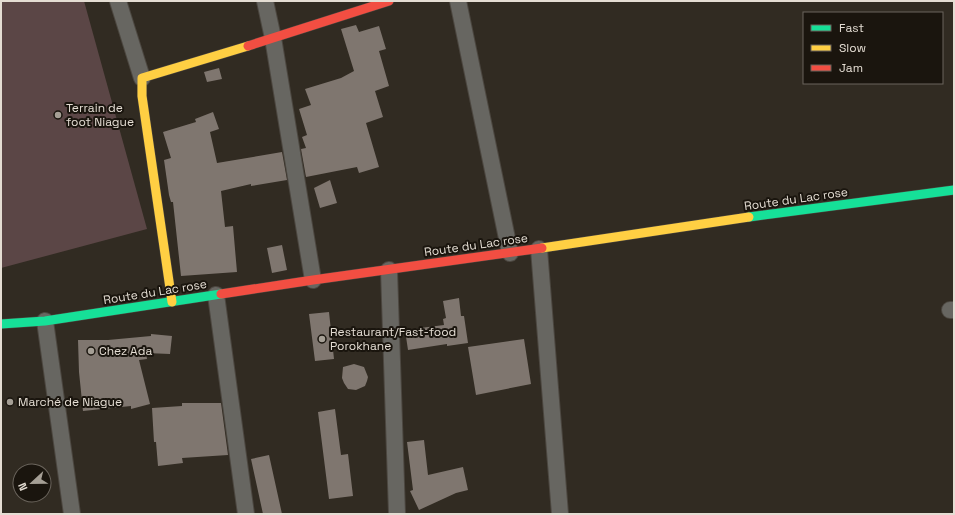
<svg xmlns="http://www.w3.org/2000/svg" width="955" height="515" font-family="'Space Grotesk',sans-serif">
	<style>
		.green { fill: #5b4646 }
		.building { fill: #7f766f }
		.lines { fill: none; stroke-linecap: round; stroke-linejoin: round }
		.street-casing { stroke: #4c4740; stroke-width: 18 }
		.fast-casing { stroke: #4c4740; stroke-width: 10 }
		.slow-casing { stroke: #4c4740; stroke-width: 10 }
		.jam-casing { stroke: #4c4740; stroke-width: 10 }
		.street { stroke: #676661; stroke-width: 16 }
		.fast { stroke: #16e098; stroke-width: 9 }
		.slow { stroke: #ffcf43; stroke-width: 9 }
		.jam { stroke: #f24e42; stroke-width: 9 }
		.poi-dot { fill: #a59f95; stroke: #1a150e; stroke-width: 1.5 }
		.labels { text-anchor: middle; stroke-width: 4; stroke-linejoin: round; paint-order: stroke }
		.poi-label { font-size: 12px; fill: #e4ddd3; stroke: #1a150e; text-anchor: start }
		.street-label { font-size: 12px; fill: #e4ddd3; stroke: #1a150e }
	</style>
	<rect width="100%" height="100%" fill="#312b22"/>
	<path class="green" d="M1,1H84L147,229L1,268Z"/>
	<path class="building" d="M356,25L359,32L379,26L386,49L379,51L389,86L375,91L383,117L366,123L379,167L359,173L357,167L306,177L301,149L306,148L302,137L307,135L299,109L311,105L305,89L341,78L354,71L341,29Z
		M219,68L222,79L207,82L204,72Z
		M213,112L219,129L210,132L217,163L282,152L287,180L251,186V184L221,191L225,227L233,226L237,272L181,276L173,202H171L169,195L164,160L171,158L163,132L196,122L195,119Z
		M330,180L337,203L320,208L314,188Z
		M282,245L287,270L272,273L267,248Z
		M459,298L461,316H464L468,343L447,346V344L408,350L405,330L444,325L443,319L446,318L443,301Z
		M329,312L334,359L315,361L309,314Z
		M151,334L172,336L170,354L146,353L147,359L139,360L150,404L131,409V406L83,411L79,372L78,340H108L151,336Z
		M524,339L531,384L476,395L468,347Z
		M354,364L364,367L368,377L367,381L365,386L356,390L348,389L344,383L342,378L343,367Z
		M182,403H221L228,455L182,458L183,463L158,466L156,442H154L152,408L182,406Z
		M335,409L341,455L348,454L353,496L329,499L318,412Z
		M424,440L428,475L463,467L468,490L456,493L419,510L410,491L413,490L407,442Z
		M269,455L282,514H263L251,459Z"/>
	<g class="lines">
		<g class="street-casing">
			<path id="street" d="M118,1L142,78
				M265,1L273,38L313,280
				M458,1L510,253
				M539,249L560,514
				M389,270L397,514
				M216,295L246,514
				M950,310H954
				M45,321L72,514"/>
		</g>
		<g class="fast-casing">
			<path id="fast" d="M749,217L954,190
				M1,324L45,321L221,294"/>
		</g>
		<g class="slow-casing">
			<path id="slow" d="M542,248L749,217
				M172,302L142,96V78L248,46"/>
		</g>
		<g class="jam-casing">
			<path id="jam" d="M248,46L389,1
				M221,294L313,280L542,248"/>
		</g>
		<use href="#street" class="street"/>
		<use href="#fast" class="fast"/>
		<use href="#slow" class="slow"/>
		<use href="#jam" class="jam"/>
	</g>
	<g class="poi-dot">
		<circle cx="58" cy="115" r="4"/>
		<circle cx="322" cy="339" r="4"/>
		<circle cx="91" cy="351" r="4"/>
		<circle cx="10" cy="402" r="4"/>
	</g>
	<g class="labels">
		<g class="poi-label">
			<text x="66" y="112">Terrain de<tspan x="66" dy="14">foot Niague</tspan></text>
			<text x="330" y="336">Restaurant/Fast-food<tspan x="330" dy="14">Porokhane</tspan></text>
			<text x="99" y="355">Chez Ada</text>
			<text x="18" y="406">Marché de Niague</text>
		</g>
		<g class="street-label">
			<text transform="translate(796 199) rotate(-8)" y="4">Route du Lac rose</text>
			<text transform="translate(476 245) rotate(-8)" y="4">Route du Lac rose</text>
			<text transform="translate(155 292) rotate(-9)" y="4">Route du Lac rose</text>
		</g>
	</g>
	<rect width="955" height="515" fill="none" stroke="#e4ddd3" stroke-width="4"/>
	<rect x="803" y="12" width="140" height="72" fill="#1a150e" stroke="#6b655d"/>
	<rect x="811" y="25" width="20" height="6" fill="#16e098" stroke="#6b655d"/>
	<text x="839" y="32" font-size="12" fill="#e4ddd3">Fast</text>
	<rect x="811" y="45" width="20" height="6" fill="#ffcf43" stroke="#6b655d"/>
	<text x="839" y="52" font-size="12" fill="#e4ddd3">Slow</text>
	<rect x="811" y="65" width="20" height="6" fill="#f24e42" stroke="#6b655d"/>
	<text x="839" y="72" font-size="12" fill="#e4ddd3">Jam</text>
	<g transform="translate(32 483) rotate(248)"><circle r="19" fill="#1a150e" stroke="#6b655d"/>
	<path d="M0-3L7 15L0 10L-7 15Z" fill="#a59f95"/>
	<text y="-6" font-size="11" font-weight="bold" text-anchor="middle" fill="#e4ddd3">N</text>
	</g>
</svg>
